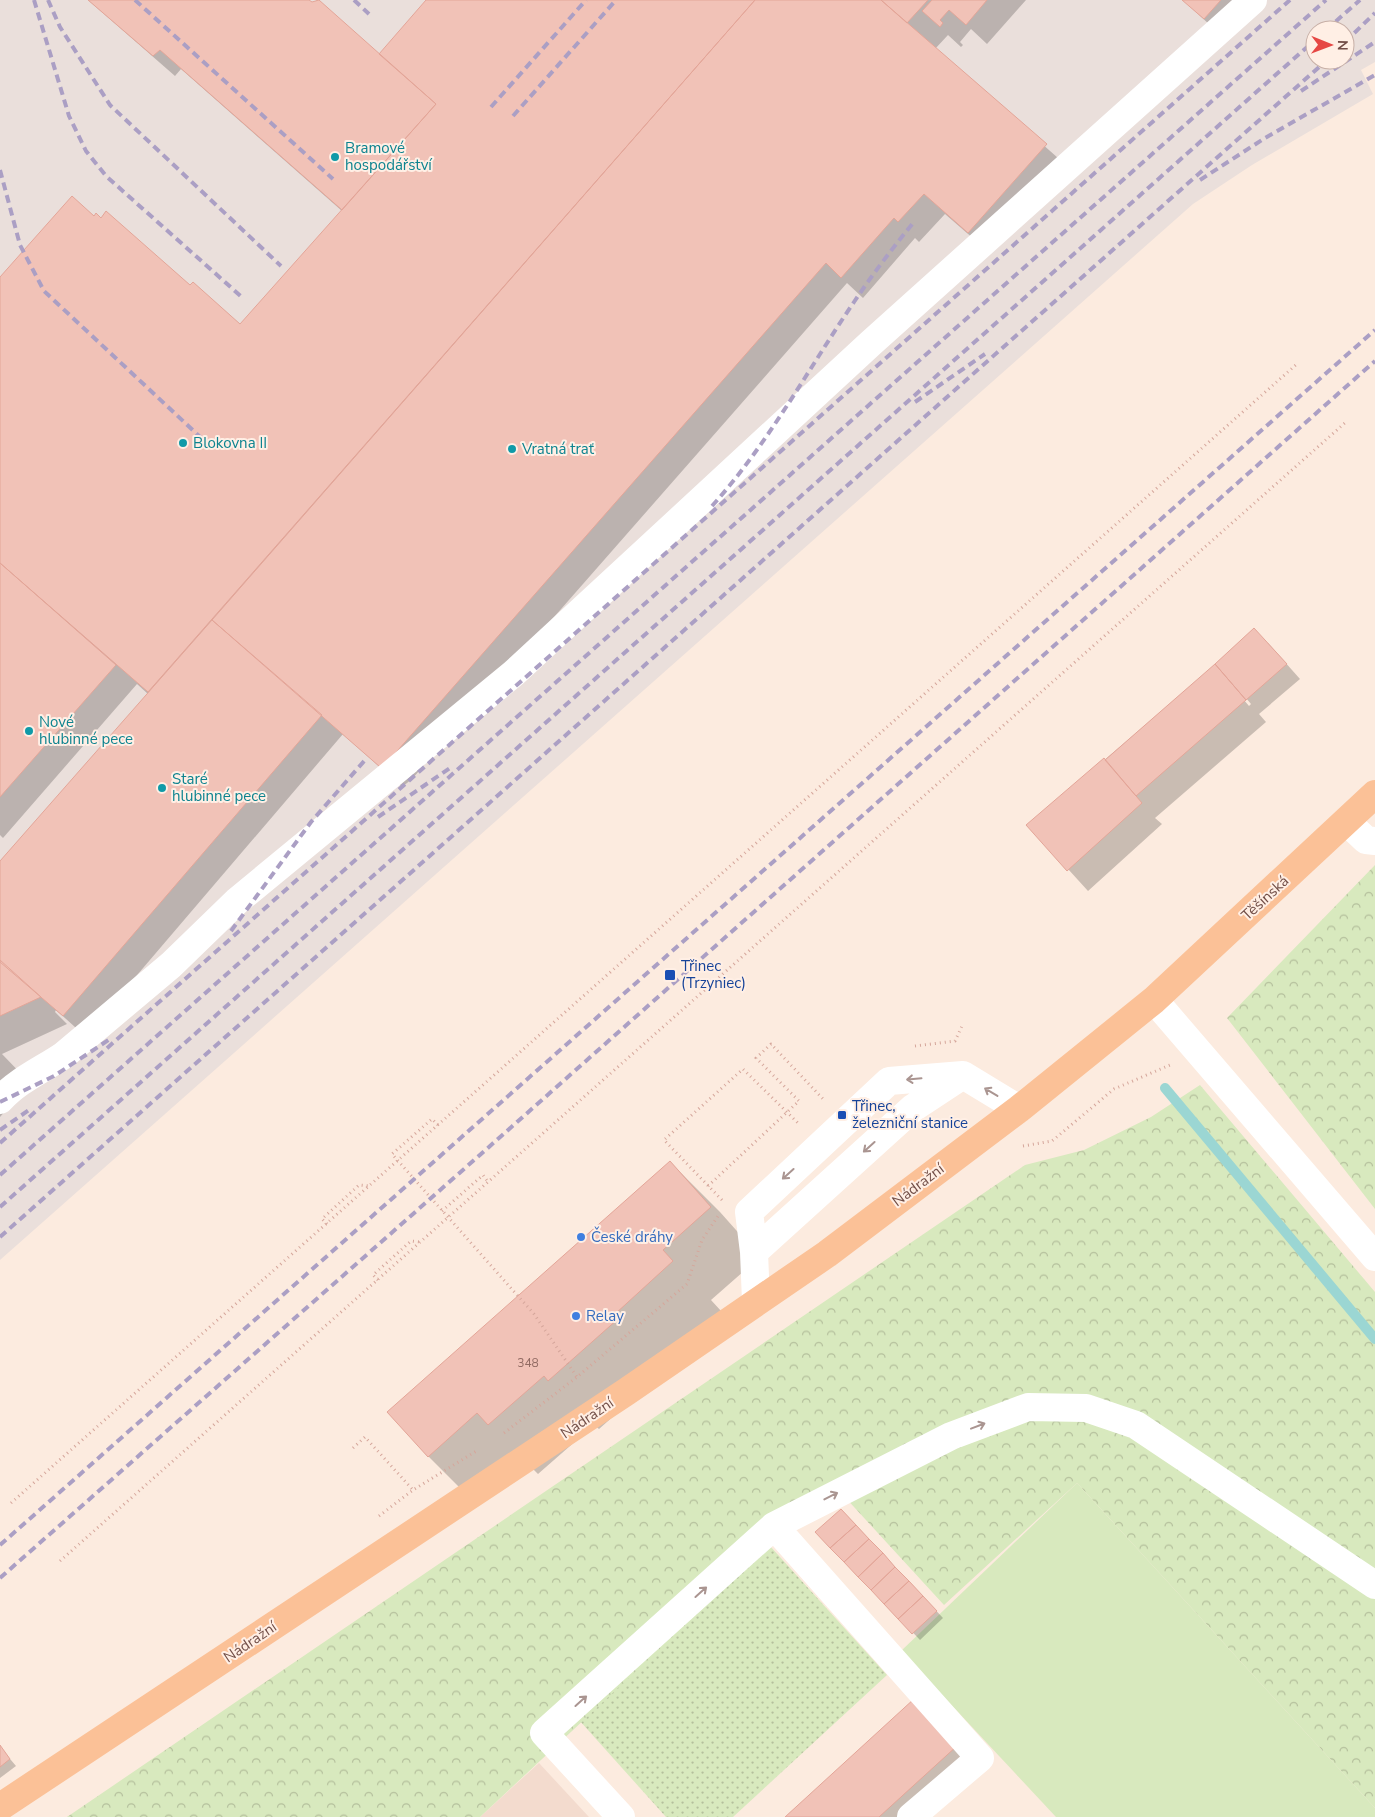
<svg xmlns="http://www.w3.org/2000/svg" width="1375" height="1817" font-family="'Nunito Sans',sans-serif">
	<style>
		.residential { fill: #f3dbce }
		.industrial { fill: #eadfdb; fill-rule: evenodd }
		.grass { fill: url(#grass-dots) }
		.forest { fill: url(#forest-crowns) }
		.garden { fill: #d8e9be }
		.shadow { fill: #0003; fill-rule: evenodd }
		.lines { fill: none; stroke-linecap: round; stroke-linejoin: round }
		.stream { stroke: #9bd6d3; stroke-width: 10 }
		.building { fill: #f1c2b7; stroke: #e3a598 }
		.path { stroke: #d5a69b; stroke-width: 3; stroke-dasharray: 1 4; stroke-linecap: butt }
		.minor { stroke: #fff; stroke-width: 28 }
		.major { stroke: #fbc197; stroke-width: 28 }
		.rail { stroke: #ab9fc4; stroke-width: 4; stroke-dasharray: 8 5; stroke-linecap: butt }
		.oneway { stroke: #aa9591 }
		.culture-dot { fill: #0f9aa8; stroke: #ffefe5; stroke-width: 2 }
		.transit-dot { fill: #1a4fb4; stroke: #ffefe5; stroke-width: 2 }
		.shop-dot { fill: #3f7fe0; stroke: #ffefe5; stroke-width: 2 }
		.labels { text-anchor: middle; stroke-width: 4; stroke-linejoin: round; paint-order: stroke }
		.number-label { font-size: 12px; fill: #926b63 }
		.culture-label { font-size: 15px; fill: #0d838f; stroke: #ffefe5; text-anchor: start }
		.street-label { font-size: 15px; fill: #724e47; stroke: #ffefe5 }
		.transit-label { font-size: 15px; fill: #164399; stroke: #ffefe5; text-anchor: start }
		.shop-label { font-size: 15px; fill: #366cbe; stroke: #ffefe5; text-anchor: start }
	</style>
	<defs>
		<pattern id="grass-dots" width="8" height="8" patternUnits="userSpaceOnUse" patternTransform="scale(1.25)"><rect width="8" height="8" fill="#d8e9be"/><path d="M2 2h.1M6 6h.1" fill="none" stroke="#b4bf9c" stroke-width="1.8" stroke-linecap="round"/></pattern>
		<pattern id="forest-crowns" width="20" height="18" patternUnits="userSpaceOnUse" patternTransform="scale(1.25)"><rect width="20" height="18" fill="#d8e9be"/><path d="M2 6a3 3 0 1 1 6 0M12 15a3 3 0 1 1 6 0" fill="none" stroke="#b4bf9c"/></pattern>
	</defs>
	<rect width="100%" height="100%" fill="#fcebdf"/>
	<path class="residential" d="M539,1763L589,1817H480Z"/>
	<path class="industrial" d="M0,0H1375V62L1361,70L1373,94L1252,165L1193,204L0,1260ZM1315,30H1345V60H1315Z"/>
	<path class="grass" d="M770,1546L887,1675L733,1817H666L579,1720Z"/>
	<path class="forest" d="M1375,865V1209L1227,1018Z
		M1200,1085L1375,1292V1808L1077,1483L944,1605L843,1495L770,1546L480,1817H67L1025,1165L1084,1150L1151,1117Z"/>
	<path class="garden" d="M1077,1483L1375,1808V1817H1056L901,1651Z"/>
	<path class="shadow" d="M88,0H307L312,4L317,0L380,55L428,0H1026L987,44L971,29L960,42L963,45L961,47L948,35L935,49L1067,166L990,253L945,214L919,242L915,238L863,298L847,283L412,779L402,787L343,734L85,1036L56,1010L55,1012L67,1024L2,1054L30,1083L0,1117V862L148,694L137,684L3,838L0,835V279L94,218L240,325L342,211L181,69L175,76Z
		M1183,0H1260L1225,39Z
		M1268,643L1300,679L1259,714L1266,722L1155,818L1162,824L1088,891L1028,825L1215,666ZM1235,685L1251,704L1249,706L1233,687Z
		M670,1162L720,1212L760,1257L711,1300L722,1312L668,1368L599,1429L594,1425L538,1474L527,1463L478,1506L429,1457L389,1412Z
		M848,1517L943,1618L920,1640L817,1532Z
		M915,1699L971,1759L908,1817H787Z
		M0,1747L16,1766L0,1778Z"/>
	<g class="lines">
		<path class="stream" d="M1165,1088L1375,1339"/>
	</g>
	<path class="building" d="M88,0H309L312,2L319,0L436,104L342,210L160,50L153,56Z
		M426,0H755L148,692L0,563V277L72,196L94,216L96,213L101,218L106,211L190,285L193,282L240,324L436,104L379,54Z
		M755,0H881L1047,144L968,233L924,194L898,222L894,218L841,278L826,263L391,758L380,767L212,620Z
		M881,0H928L907,23Z
		M932,0H987L966,25L949,10L940,20L943,23L940,27L922,11Z
		M1182,0H1221L1204,19Z
		M0,563L116,665L0,797Z
		M212,620L322,715L63,1016L0,962V861Z
		M1254,628L1287,664L1246,700L1215,664Z
		M1215,664L1246,700L1136,796L1105,760Z
		M1104,758L1142,803L1067,871L1026,825Z
		M0,960L41,997L0,1016Z
		M670,1161L711,1207L663,1250L673,1261L615,1314L619,1318L548,1381L544,1376L488,1425L477,1413L428,1457L387,1412Z
		M841,1509L856,1525L830,1548L815,1532Z
		M856,1525L869,1539L844,1562L830,1548Z
		M869,1539L883,1553L858,1577L844,1562Z
		M883,1553L895,1567L871,1590L858,1577Z
		M895,1567L909,1581L884,1604L871,1590Z
		M909,1581L923,1596L898,1619L884,1604Z
		M923,1596L937,1611L912,1634L898,1619Z
		M915,1698L958,1745L879,1817H785Z
		M0,1745L10,1759L0,1767Z"/>
	<g class="lines">
		<path class="path" d="M915,1046L955,1041L962,1026
			M438,1125L432,1119L392,1154L534,1314L577,1377
			M1023,1146L1052,1141L1114,1089L1170,1065
			M708,1186L799,1101L756,1058L771,1044L824,1100
			M722,1200L664,1140L743,1069L799,1124
			M442,1211L483,1175L488,1182
			M327,1224L322,1219L359,1185L370,1186
			M378,1280L373,1275L411,1241L420,1242
			M504,1433L577,1377L687,1284L702,1240L718,1216
			M353,1448L365,1437L413,1490
			M11,1503L1298,363
			M379,1516L413,1490L478,1450
			M60,1561L1346,422"/>
		<path class="minor" d="M1347,822L1366,840L1375,841
			M1154,1000L1375,1257
			M0,1100C18,1080 42,1070 64,1055L171,965L237,901L514,673L871,343L1253,0
			M754,1252L913,1108L960,1077
			M756,1301L754,1252L749,1212L889,1081L963,1075L1019,1109
			M774,1526L980,1758L911,1817
			M621,1817L544,1733L774,1526L951,1436L1028,1407L1086,1408L1136,1425L1375,1585"/>
		<path class="major" d="M0,1807L626,1392L827,1254L1019,1109L1154,1000L1375,794"/>
		<path class="rail" d="M34,0L69,116L86,151L106,176L244,299
			M48,0L60,27L110,105L281,266
			M135,0L333,179
			M354,0L369,14
			M1326,30L1360,0
			M1345,42L1375,13
			M1301,91L1375,42
			M491,107L586,0
			M513,116L616,0
			M0,170L20,245L44,291L213,449
			M1200,180L1265,138L1375,75
			M915,402L985,354
			M712,506C768,444 807,371 854,302C872,275 892,249 913,223
			M378,817L450,768
			M231,931L311,822L365,760
			M0,1102L54,1076L110,1039
			M0,1130L29,1110
			M0,1143L1290,0
			M0,1175L1326,0
			M0,1207L1315,40
			M0,1237L1327,60
			M0,1545L1375,330
			M0,1578L481,1154L1375,361"/>
	</g>
	<defs><path id="oneway-shaft" d="M-6 0H5M1.5-3L5.5 0L1.5 3" fill="none" stroke-width="1.6" stroke-linecap="round" stroke-linejoin="round" transform="scale(1.25)"/></defs>
	<g class="oneway">
		<use href="#oneway-shaft" transform="translate(914 1079) rotate(175)"/>
		<use href="#oneway-shaft" transform="translate(991 1092) rotate(-149)"/>
		<use href="#oneway-shaft" transform="translate(869 1147) rotate(138)"/>
		<use href="#oneway-shaft" transform="translate(788 1174) rotate(138)"/>
		<use href="#oneway-shaft" transform="translate(978 1426) rotate(-21)"/>
		<use href="#oneway-shaft" transform="translate(831 1496) rotate(-27)"/>
		<use href="#oneway-shaft" transform="translate(701 1592) rotate(-42)"/>
		<use href="#oneway-shaft" transform="translate(581 1701) rotate(-42)"/>
	</g>
	<g class="culture-dot">
		<circle cx="335" cy="157" r="5"/>
		<circle cx="183" cy="443" r="5"/>
		<circle cx="512" cy="449" r="5"/>
		<circle cx="29" cy="731" r="5"/>
		<circle cx="162" cy="788" r="5"/>
	</g>
	<g class="transit-dot">
		<rect x="664" y="969" width="12" height="12" rx="2.5"/>
		<rect x="837" y="1110" width="10" height="10" rx="2.5"/>
	</g>
	<g class="shop-dot">
		<circle cx="581" cy="1237" r="5"/>
		<circle cx="576" cy="1316" r="5"/>
	</g>
	<g class="labels">
		<g class="number-label">
			<text x="528" y="1367">348</text>
		</g>
		<g class="culture-label">
			<text x="345" y="153">Bramové<tspan x="345" dy="17">hospodářství</tspan></text>
			<text x="193" y="448">Blokovna II</text>
			<text x="522" y="454">Vratná trať</text>
			<text x="39" y="727">Nové<tspan x="39" dy="17">hlubinné pece</tspan></text>
			<text x="172" y="784">Staré<tspan x="172" dy="17">hlubinné pece</tspan></text>
		</g>
		<g class="street-label">
			<text transform="translate(1265 898) rotate(-43)" y="5">Těšínská</text>
			<text transform="translate(918 1185) rotate(-37)" y="5">Nádražní</text>
			<text transform="translate(587 1418) rotate(-34)" y="5">Nádražní</text>
			<text transform="translate(250 1642) rotate(-34)" y="5">Nádražní</text>
		</g>
		<g class="transit-label">
			<text x="681" y="971">Třinec<tspan x="681" dy="17">(Trzyniec)</tspan></text>
			<text x="852" y="1111">Třinec,<tspan x="852" dy="17">železniční stanice</tspan></text>
		</g>
		<g class="shop-label">
			<text x="591" y="1242">České dráhy</text>
			<text x="586" y="1321">Relay</text>
		</g>
	</g>
	<g transform="translate(1330 45) rotate(91)"><circle r="24" fill="#ffefe5" stroke="#c7afa6"/>
	<path d="M0-4L9 19L0 12L-9 19Z" fill="#e64744"/>
	<text y="-8" font-size="14" font-weight="bold" text-anchor="middle" fill="#724e47">N</text>
	</g>
</svg>
